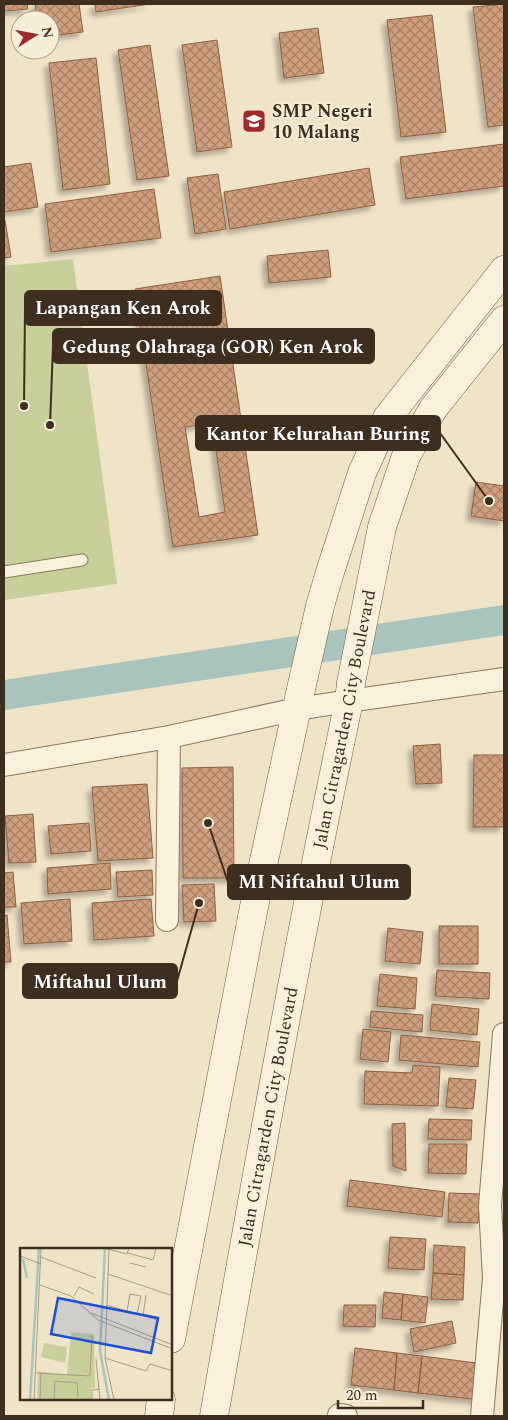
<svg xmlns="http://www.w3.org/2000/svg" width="508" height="1420" font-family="Spectral,serif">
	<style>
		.pitch { fill: #c9cf9b }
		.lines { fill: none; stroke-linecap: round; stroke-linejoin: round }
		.canal { stroke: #a9c4bc; stroke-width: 30 }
		.building { fill: url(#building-cross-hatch); stroke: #8d5f41; fill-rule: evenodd; filter: url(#shadow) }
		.lane-casing { stroke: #8d765c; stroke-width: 13 }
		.street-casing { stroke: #8d765c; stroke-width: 24 }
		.secondary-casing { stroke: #6f573f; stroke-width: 29 }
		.lane { stroke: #faf1dc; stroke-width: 11 }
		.street { stroke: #faf1dc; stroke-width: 22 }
		.secondary { stroke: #faf1dc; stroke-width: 28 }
		.labels { text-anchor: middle; stroke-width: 4; stroke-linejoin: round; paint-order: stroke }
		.poi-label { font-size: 18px; font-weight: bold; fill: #3d2e20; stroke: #f7eed8; text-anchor: start }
		.street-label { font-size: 18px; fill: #3d2e20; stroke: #f7eed8 }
		.inset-river { fill: none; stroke: #a9c4bc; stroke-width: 2.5 }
		.inset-road { fill: none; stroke: #a89b85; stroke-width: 1 }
		.view { fill: #1d4ed8; fill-opacity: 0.15; stroke: #1d4ed8; stroke-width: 2.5 }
		.inset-edge { fill: none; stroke: #3d2e20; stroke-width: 2.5 }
		.leader { fill: none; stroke: #3d2e20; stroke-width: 2 }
		.callout-dot { fill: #3d2e20; stroke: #f7eed8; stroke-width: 2 }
		.callout { fill: #3d2e20; stroke: #3d2e20; stroke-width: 2 }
		.callout-label { font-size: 19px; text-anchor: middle; font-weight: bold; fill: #fff }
	</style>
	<defs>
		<pattern id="building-cross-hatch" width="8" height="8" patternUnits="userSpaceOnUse" patternTransform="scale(1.25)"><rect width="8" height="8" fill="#cf9f7d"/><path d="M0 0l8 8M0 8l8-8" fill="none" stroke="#a98266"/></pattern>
		<filter id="shadow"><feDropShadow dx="-4.5" dy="4.5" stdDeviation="2.5" flood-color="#0004"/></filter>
	</defs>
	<rect width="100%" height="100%" fill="#f0e4c8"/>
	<path class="pitch" d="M73,259L117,584L4,600V266Z"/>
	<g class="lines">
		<path class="canal" d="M4,695L504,620"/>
	</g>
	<path class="building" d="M4,4H27L28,9L4,11Z
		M35,4H79L83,32L50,36V20H37Z
		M95,4H150L96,12Z
		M504,4V125L488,127L473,7Z
		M432,15L446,132L401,137L387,20Z
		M318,28L324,73L284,78L279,33Z
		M217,40L232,147L197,152L182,45Z
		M150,45L169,176L137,180L118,50Z
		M96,58L110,184L63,190L49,63Z
		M504,144V186L406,199L400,157Z
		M31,163L38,207L4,212V167Z
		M369,168L375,205L230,229L224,192Z
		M218,174L226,229L195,234L187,178Z
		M154,189L161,238L51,252L45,204Z
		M4,220H5L11,257L4,258Z
		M328,250L331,277L269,283L267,256Z
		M220,276L258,535L173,547L135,289ZM212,423L225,512L199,517L185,427Z
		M476,482L504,486V521L471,516Z
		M440,744L442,783L416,784L413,746Z
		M474,755H504V827H473Z
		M233,767L234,878H183L182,768Z
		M147,784L153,858L98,861L92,787Z
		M33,814L36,862L9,863L5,816Z
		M89,823L91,851L51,854L48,826Z
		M110,863L111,889L48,894L47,868Z
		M152,870L153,895L118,897L116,872Z
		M13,872L16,907H4V873Z
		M214,884L216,921L184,922L182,885Z
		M70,899L72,941L24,944L21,903Z
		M151,899L154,936L94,940L92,903Z
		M7,915L11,962H4V916Z
		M439,926H478V964H439Z
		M388,928L423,932L420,964L385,961Z
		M437,970L490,973L489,999L435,996Z
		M380,974L417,978L415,1009L377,1006Z
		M432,1004L479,1009L477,1035L430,1030Z
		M371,1011L423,1015L422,1032L370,1027Z
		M363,1029L391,1032L388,1062L360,1059Z
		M401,1035L480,1042L478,1067L399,1060Z
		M413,1065L440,1067L438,1106L364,1104L365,1071L412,1073Z
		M449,1078L476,1080L473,1109L446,1107Z
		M429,1119L472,1120L471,1140L428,1139Z
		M405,1123L406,1171L393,1166L392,1124Z
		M429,1144H467L466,1174L428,1173Z
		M350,1180L445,1192L442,1217L347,1206Z
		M449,1193L480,1194L478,1223L448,1222Z
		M390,1237L426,1239L424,1270L388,1268Z
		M434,1245L465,1247L464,1275L433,1273Z
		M433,1273L464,1275L463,1300L431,1299Z
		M384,1292L403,1294L401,1320L382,1318Z
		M403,1294L428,1297L425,1323L401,1320Z
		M344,1305H376L375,1327L343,1326Z
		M452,1321L456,1343L414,1352L410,1329Z
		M355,1348L397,1353L394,1390L351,1385Z
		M397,1353L422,1356L418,1393L394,1390Z
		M422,1356L484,1364L480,1400L418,1393Z"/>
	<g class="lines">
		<g class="lane-casing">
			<path id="lane" d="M4,572L82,560"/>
		</g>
		<g class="street-casing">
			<path id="street" d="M4,765L169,737L297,709L349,701L504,679
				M167,920L169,737
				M339,1415L346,1416
				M482,1416L494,1278L490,1206L504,1034"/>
		</g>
		<g class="secondary-casing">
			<g id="secondary">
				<path d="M171,1339L254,907L301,689L320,606L330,572L362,473L387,418L504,270"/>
				<path d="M159,1416L161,1399"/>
				<path id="s1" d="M214,1416C256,1177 299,938 349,701L351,683L382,527L406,456L433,409L504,320"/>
			</g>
		</g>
		<use href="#lane" class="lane"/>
		<use href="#street" class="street"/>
		<use href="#secondary" class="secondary"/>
	</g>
	<defs>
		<g id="school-square" transform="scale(1.25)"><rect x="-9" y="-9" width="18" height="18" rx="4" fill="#9e2a2b" stroke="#f7eed8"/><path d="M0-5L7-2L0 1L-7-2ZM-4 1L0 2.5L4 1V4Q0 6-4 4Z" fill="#fff"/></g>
	</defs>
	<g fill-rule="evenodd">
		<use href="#school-square" x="254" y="121"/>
	</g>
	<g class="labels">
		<g class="poi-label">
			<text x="272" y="117">SMP Negeri<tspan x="272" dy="21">10 Malang</tspan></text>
		</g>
		<g class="street-label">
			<text dy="6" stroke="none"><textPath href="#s1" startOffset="709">Jalan Citragarden City Boulevard</textPath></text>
			<text dy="6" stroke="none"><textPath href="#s1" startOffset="304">Jalan Citragarden City Boulevard</textPath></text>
		</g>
	</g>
	<g transform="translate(20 1248)">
		<rect width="152" height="152" fill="#f0e4c8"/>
		<path d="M51,84L74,86L75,140H71V152H17L18,123L47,127ZM24,95L47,99L45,115L21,109Z" fill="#c9cf9b"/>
		<path class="inset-river" d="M85,0L80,103L89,152M3,11L7,30M10,152L19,0"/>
		<path class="inset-road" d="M83,0L107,6L109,0M89,1L85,110L94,152M108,5L133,12L136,0M0,8L21,16M21,9L76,30M110,15L126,19M88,26L153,48M20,37L51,48L78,72L153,101M54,48L59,39L74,46M86,57L138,72L136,81M107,63L110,46L121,48L117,66M71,65L153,97M123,68L126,47M85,110L126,123L130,116L153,123M76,111L80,152M15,125L70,128L72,88M14,152L21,0M20,152L21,125M34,152L35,133L57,135L58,149M72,152V142L80,141"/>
		<path class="view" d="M38,50L138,70L131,105L31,86Z"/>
		<rect width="152" height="152" class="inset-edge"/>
	</g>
	<path class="leader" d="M24 406L25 308M50 425L53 346M489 501L440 433M208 823L228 882M199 903L177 981"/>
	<g class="callout-dot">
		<circle cx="24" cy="406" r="5"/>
		<circle cx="50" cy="425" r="5"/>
		<circle cx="489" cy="501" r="5"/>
		<circle cx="208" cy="823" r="5"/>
		<circle cx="199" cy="903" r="5"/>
	</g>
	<g class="callout">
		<rect x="25" y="291" width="196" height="34" rx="5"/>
		<rect x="53" y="329" width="321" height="34" rx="5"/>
		<rect x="196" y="416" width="244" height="34" rx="5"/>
		<rect x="228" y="865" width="182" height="34" rx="5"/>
		<rect x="23" y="964" width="154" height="34" rx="5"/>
	</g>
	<g class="callout-label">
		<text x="123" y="314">Lapangan Ken Arok</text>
		<text x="213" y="353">Gedung Olahraga (GOR) Ken Arok</text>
		<text x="318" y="440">Kantor Kelurahan Buring</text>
		<text x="319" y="888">MI Niftahul Ulum</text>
		<text x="100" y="988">Miftahul Ulum</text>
	</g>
	<rect width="508" height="1420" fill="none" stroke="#3d2e20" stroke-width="10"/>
	<g transform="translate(35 35) rotate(79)"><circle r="24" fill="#f7eed8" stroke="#ada18e"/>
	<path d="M0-4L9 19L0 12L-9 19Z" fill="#9e2a2b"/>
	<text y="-8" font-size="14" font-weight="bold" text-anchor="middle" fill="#3d2e20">N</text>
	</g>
	<path d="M338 1400v8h85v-8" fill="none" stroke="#3d2e20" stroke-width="2.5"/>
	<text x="346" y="1400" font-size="15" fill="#3d2e20" stroke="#f7eed8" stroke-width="4" paint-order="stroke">20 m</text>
</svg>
